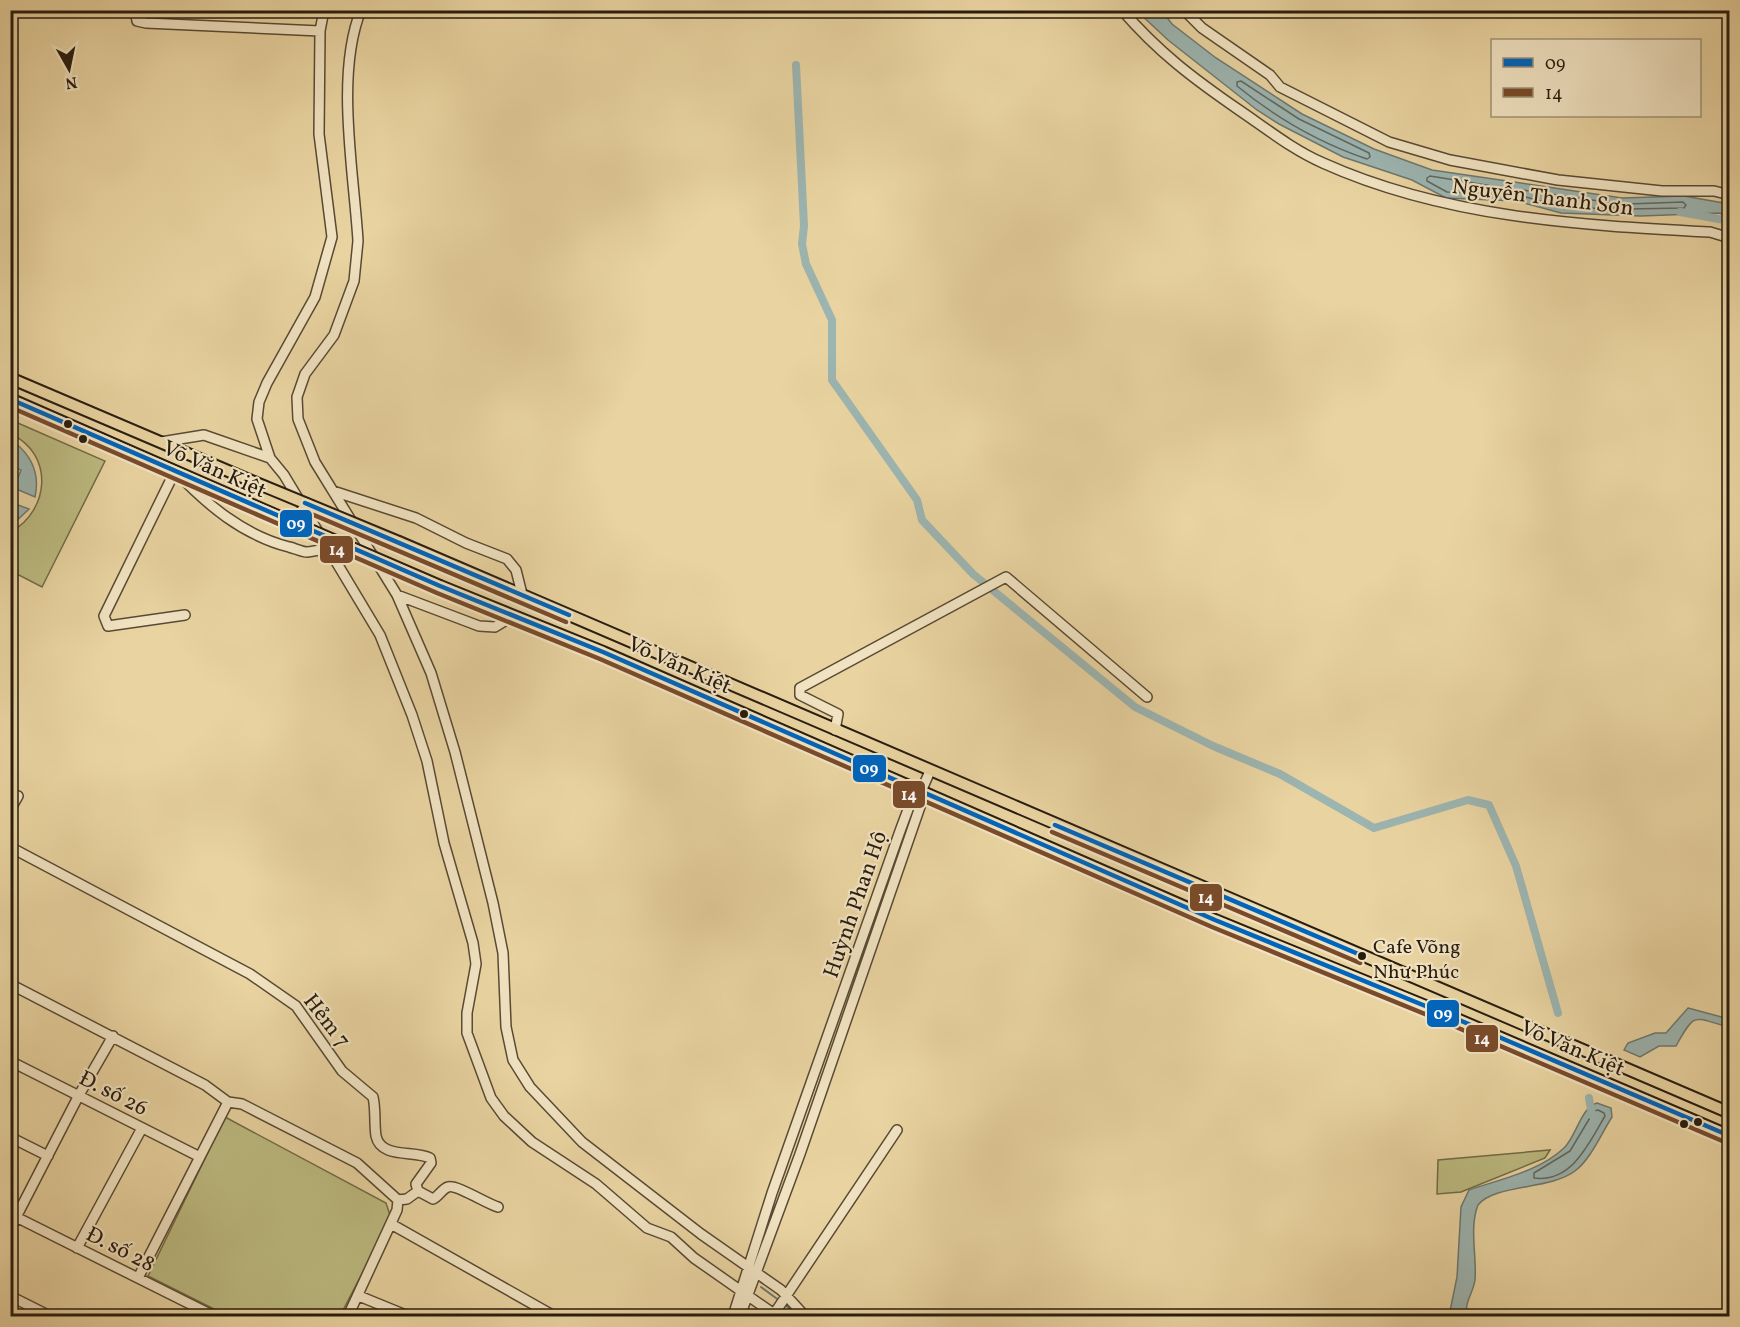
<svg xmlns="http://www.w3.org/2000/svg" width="1740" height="1327" font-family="Vollkorn,serif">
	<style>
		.green { fill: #bcbb81; stroke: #726c48; stroke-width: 1.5 }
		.water { fill: #9cb5b1; stroke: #6e7870; stroke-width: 1.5 }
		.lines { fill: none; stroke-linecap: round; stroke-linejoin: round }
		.shore { stroke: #626860; stroke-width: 1.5 }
		.stream { stroke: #6e7870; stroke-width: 2 }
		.canal { stroke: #9cb5b1; stroke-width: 8 }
		.minor-casing { stroke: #584a34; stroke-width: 12 }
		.major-casing { stroke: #281c0f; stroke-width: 14 }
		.minor { stroke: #f1e3c2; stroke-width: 9 }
		.major { stroke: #e9d4a1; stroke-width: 10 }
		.major-bridge-casing { stroke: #281c0f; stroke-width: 14; stroke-linecap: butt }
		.major-bridge { stroke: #e9d4a1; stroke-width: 10 }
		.bus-1-casing { stroke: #f1e3c2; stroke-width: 9 }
		.bus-2-casing { stroke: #f1e3c2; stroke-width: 9 }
		.bus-1 { stroke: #0065bd; stroke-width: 4.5 }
		.bus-2 { stroke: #7a4b2a; stroke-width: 4.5 }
		.bus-dot { fill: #281c0f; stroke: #f1e3c2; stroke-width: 2 }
		.labels { text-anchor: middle; stroke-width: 4.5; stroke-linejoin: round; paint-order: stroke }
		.bus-label { font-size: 20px; fill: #281c0f; stroke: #f1e3c2; text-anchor: start }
		.street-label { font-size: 22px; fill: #281c0f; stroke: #f1e3c2 }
		.line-badge { stroke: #f1e3c2; stroke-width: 2 }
		.badge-label { font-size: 16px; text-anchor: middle; font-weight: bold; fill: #fff }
	</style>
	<rect width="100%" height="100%" fill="#e9d4a1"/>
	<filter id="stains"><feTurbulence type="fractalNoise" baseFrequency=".00333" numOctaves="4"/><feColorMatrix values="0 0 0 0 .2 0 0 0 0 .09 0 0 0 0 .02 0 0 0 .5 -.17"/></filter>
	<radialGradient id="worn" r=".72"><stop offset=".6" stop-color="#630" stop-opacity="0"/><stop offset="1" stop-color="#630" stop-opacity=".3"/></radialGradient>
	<path class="green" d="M11,420L105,461L42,587L11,571V532C50,510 54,454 11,434Z
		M225,1117L386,1203L391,1218L340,1316H228L148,1276Z
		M1550,1150L1545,1158L1461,1192L1437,1194L1438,1160Z"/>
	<path class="water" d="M1137,11H1162L1172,24L1216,58L1302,114L1374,149L1432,170L1622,198L1684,196L1729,204V220L1720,213L1641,216L1561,213L1517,201L1446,198L1412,180L1343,157L1279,124L1257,110L1168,40Z
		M14,442C32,456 40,474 35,497L14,488L21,470L11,465V450Z
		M10,502L29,509L11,526H10Z
		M1688,1008L1729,1019V1027C1693,1018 1696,1010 1676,1046H1659L1640,1057L1624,1050L1628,1043L1655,1033H1666Z
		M1597,1103L1611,1108L1612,1117C1601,1134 1591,1159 1575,1171C1550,1190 1495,1184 1478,1205C1469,1227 1477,1257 1475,1280C1473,1294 1464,1302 1467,1316H1449L1457,1277L1461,1207L1469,1190C1501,1179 1540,1171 1564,1148C1576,1137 1581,1107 1597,1103Z"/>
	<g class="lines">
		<path class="shore" d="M1241,81L1299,119L1369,153L1370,157L1367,159C1320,143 1275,117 1237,86V82Z
			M1430,176L1511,189L1514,192L1511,194L1447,192L1427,181V178Z
			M1523,190L1613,203L1615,206L1612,209L1562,207L1522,196L1520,193Z
			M1683,202L1686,205L1684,208L1628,209L1626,207L1628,204Z
			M1598,1110L1604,1113L1605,1116C1589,1143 1572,1183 1534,1178V1173L1570,1151L1594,1111Z"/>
		<path class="stream" d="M761,1287L780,1301
			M785,1305L799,1316"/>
		<path class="canal" d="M796,65L804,226L802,244L806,264L832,320V380L917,500L922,520L973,574L1135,707L1213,746L1280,774L1374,828L1468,800L1489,805L1516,866L1558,1013
			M1680,212L1730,221
			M1589,1098L1592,1115"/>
		<g class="minor-casing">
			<path id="minor" d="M135,10L137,21L146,23L320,31
				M324,10L320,31L319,134L332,237L315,297L267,383L259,402L257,419L270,458L284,475L380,635L412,715L427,761L444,843L473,943L476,964L467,1013V1033L491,1098L504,1116L532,1142L596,1184L647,1228L671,1237L694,1258L774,1314L772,1316
				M361,10C335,74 354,173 358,241L354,281L334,335L305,374L297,397L298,419L315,462L397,595L431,673L455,752L493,903L503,953L506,1027L513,1060L530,1087L582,1142L701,1234L781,1290L805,1316
				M1122,10C1158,52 1194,79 1239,110C1267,129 1293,150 1323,163C1445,218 1579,225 1710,232L1730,238
				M1184,10L1202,28L1270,75L1280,87L1389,142L1450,160L1558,180L1662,191H1714L1730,195
				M161,442L204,435L270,458
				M333,491L416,518L466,543L507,559L516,570L522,594
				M397,595L479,626L495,627L513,616
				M185,615L108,626L104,616L175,471C207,505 243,535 289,547C294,548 302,552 307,552C316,551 320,549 329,550
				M835,730L838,714L800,695V688L1006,577L1147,697
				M920,794L930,771
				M10,810L18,796
				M10,847L250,974L296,1006L342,1071L373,1097C376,1110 374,1123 376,1136C381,1159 414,1150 430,1158L431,1163L416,1184L418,1191L433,1199C439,1196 442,1189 448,1187C456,1184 487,1204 498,1207
				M10,984L205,1085L228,1102
				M10,1061L200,1157
				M228,1102L242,1104L357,1163L398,1200L397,1210L348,1316
				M10,1137L48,1156
				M398,1200L407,1199L418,1191
				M10,1214L214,1316
				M391,1224L554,1316
				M10,1229L79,1095L113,1036
				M77,1248L142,1128
				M138,1278L228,1102
				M10,1296L50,1316
				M359,1296L408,1316
				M774,1314L897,1130
				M733,1316L772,1193L900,831L913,796L920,794
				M740,1316L800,1154L922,801L920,794"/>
		</g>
		<g class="major-casing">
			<path id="major" d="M10,378L254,482
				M10,399L250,504
				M399,542L1730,1113
				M440,586L603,652L1215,920L1445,1014L1730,1136"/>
		</g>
		<use href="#minor" class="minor"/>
		<use href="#major" class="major"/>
		<g class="major-bridge-casing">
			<path id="major-bridge" d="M254,482L399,542
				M250,504L440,586"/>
		</g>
		<use href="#major-bridge" class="major-bridge"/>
		<g class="bus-1-casing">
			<path id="bus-1" d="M10,399L440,586L603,652L1215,920L1445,1014L1730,1136
				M305,503L569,615
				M1055,825L1363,956"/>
		</g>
		<g class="bus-2-casing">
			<path id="bus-2" d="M10,407L437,593L600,659L1212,927L1442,1021L1727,1143
				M302,510L566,622
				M1052,832L1360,963"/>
		</g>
		<use href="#bus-1" class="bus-1"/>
		<use href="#bus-2" class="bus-2"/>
	</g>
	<g class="bus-dot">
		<circle cx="68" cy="424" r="5"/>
		<circle cx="83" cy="439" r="5"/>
		<circle cx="744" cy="714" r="5"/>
		<circle cx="1362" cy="956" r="5"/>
		<circle cx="1698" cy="1122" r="5"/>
		<circle cx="1684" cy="1124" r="5"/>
	</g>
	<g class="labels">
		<g class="bus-label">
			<text x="1373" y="953">Cafe Võng<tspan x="1373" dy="25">Như Phúc</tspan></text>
		</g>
		<g class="street-label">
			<text transform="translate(1543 196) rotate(7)" y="8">Nguyễn Thanh Sơn</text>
			<text transform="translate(215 468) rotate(24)" y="8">Võ Văn Kiệt</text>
			<text transform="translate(680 664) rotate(24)" y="8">Võ Văn Kiệt</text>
			<text transform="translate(854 904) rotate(-71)" y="8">Huỳnh Phan Hộ</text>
			<text transform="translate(328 1020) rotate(52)" y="8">Hẻm 7</text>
			<text transform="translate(1573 1047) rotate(23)" y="8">Võ Văn Kiệt</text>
			<text transform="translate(114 1092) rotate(27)" y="8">Đ. số 26</text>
			<text transform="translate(121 1248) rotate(27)" y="8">Đ. số 28</text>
		</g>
	</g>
	<g class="line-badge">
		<rect x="279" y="509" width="34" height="29" rx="6" fill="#0065bd"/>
		<rect x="319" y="535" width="35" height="29" rx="6" fill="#7a4b2a"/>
		<rect x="852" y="754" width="35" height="29" rx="6" fill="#0065bd"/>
		<rect x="892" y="780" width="34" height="29" rx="6" fill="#7a4b2a"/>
		<rect x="1189" y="883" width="34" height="29" rx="6" fill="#7a4b2a"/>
		<rect x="1426" y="999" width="34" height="29" rx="6" fill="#0065bd"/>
		<rect x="1465" y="1024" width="34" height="29" rx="6" fill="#7a4b2a"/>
	</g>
	<g class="badge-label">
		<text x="296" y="529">09</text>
		<text x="337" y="555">14</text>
		<text x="869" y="774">09</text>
		<text x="909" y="800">14</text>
		<text x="1206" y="903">14</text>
		<text x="1443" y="1019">09</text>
		<text x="1482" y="1044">14</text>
	</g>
	<rect width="1740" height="1327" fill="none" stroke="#e9d4a1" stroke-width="36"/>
	<rect x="12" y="12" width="1716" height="1303" fill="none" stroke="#281c0f" stroke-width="3"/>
	<rect x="18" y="18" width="1704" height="1291" fill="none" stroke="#281c0f" stroke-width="1.5"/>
	<rect x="1491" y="39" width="210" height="78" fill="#f1e3c2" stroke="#a1937a" stroke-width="1.5"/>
	<rect x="1503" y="58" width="30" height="9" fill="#0065bd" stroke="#a1937a" stroke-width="1.5"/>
	<text x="1545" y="69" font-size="18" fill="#281c0f">09</text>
	<rect x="1503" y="88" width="30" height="9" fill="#7a4b2a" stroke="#a1937a" stroke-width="1.5"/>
	<text x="1545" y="99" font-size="18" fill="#281c0f">14</text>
	<g transform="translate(69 69) rotate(171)" stroke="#f1e3c2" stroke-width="4.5" paint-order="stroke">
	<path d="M0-4.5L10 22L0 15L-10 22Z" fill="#281c0f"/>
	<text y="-9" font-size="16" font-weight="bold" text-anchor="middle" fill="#281c0f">N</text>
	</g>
	<rect width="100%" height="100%" filter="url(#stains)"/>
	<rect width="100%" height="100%" fill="url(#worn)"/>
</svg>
